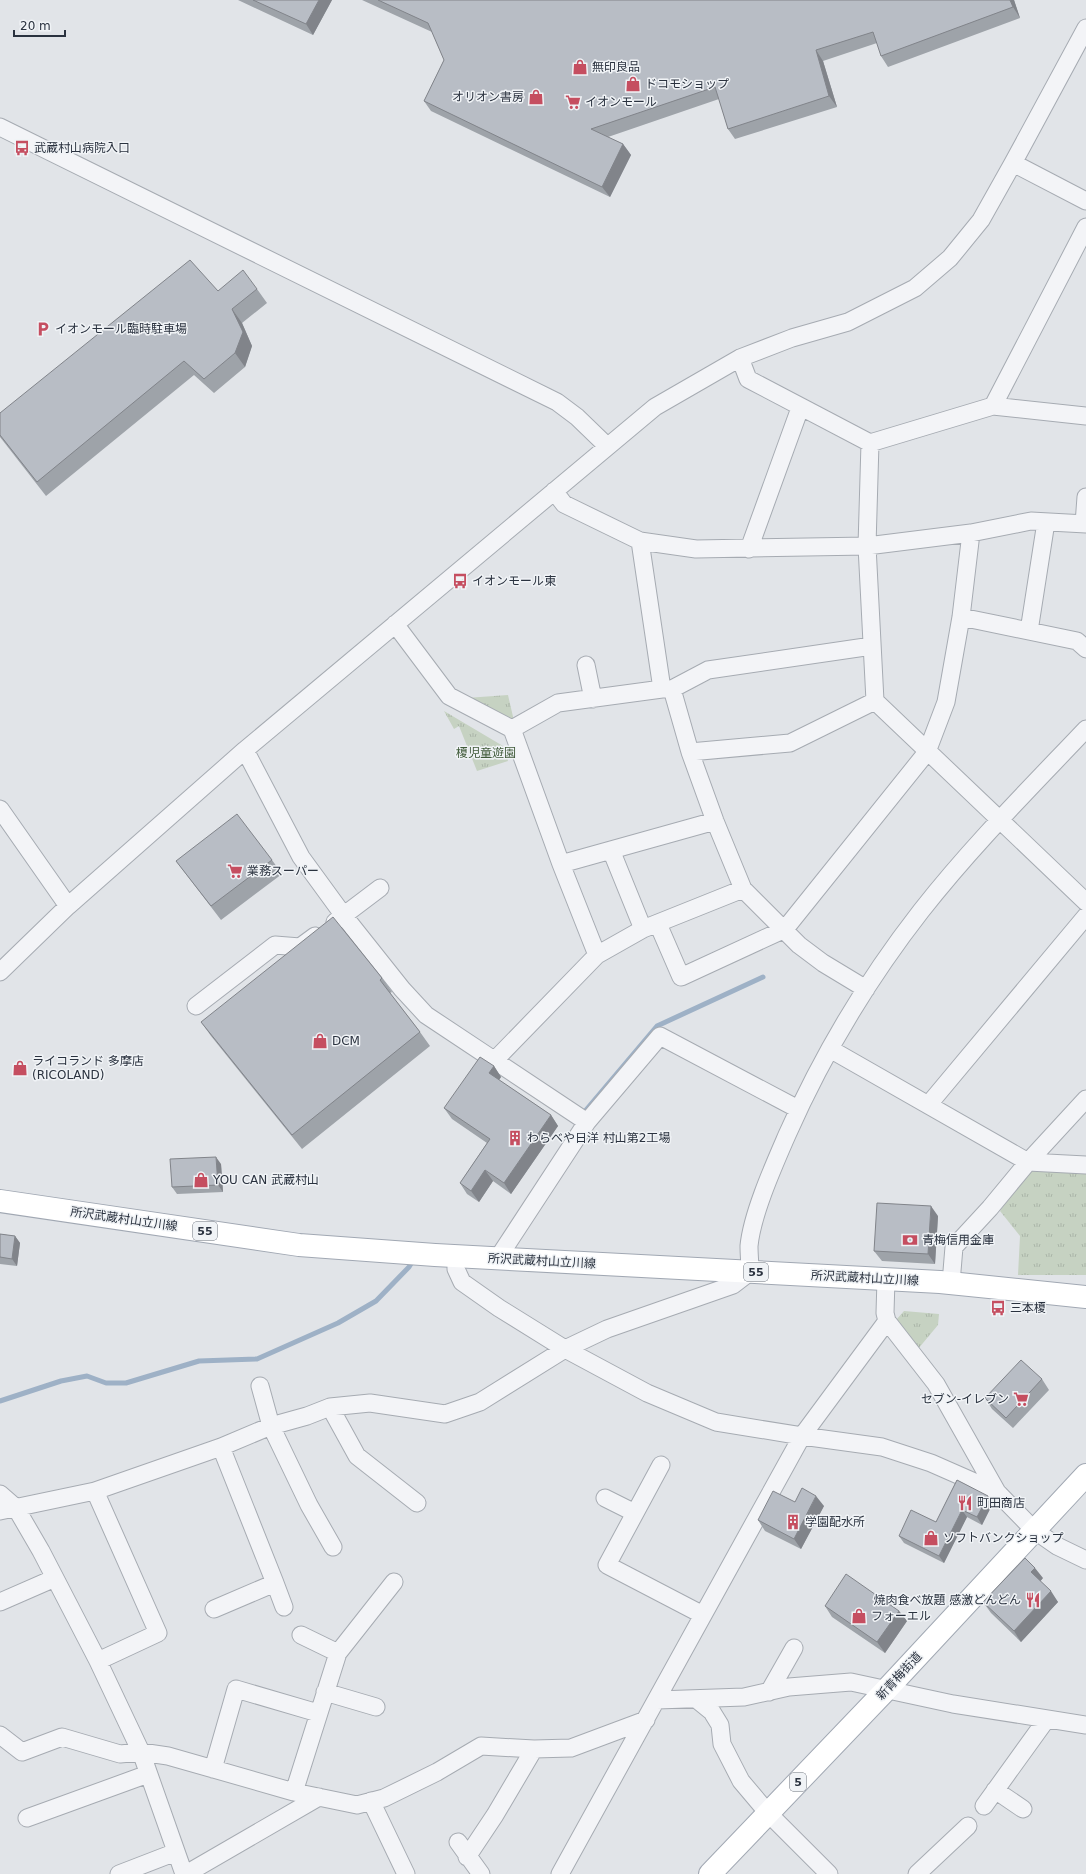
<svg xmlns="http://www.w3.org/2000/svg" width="1086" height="1874" font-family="'DejaVu Sans','Noto Sans JP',sans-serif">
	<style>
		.park { fill: url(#park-tufts) }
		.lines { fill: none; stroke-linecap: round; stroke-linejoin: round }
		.stream { stroke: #9eb1c6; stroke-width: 5 }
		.minor-casing { stroke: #a6abb2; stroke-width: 19 }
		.major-casing { stroke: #a1a8b3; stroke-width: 24 }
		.minor { stroke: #f3f4f7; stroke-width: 17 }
		.major { stroke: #fff; stroke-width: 22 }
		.wall { fill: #9ea3a9 }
		.shaded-wall { fill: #81848a }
		.building { fill: #b8bdc5; stroke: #81848a }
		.labels { text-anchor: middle; stroke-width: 3; stroke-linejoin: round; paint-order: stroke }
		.shield { fill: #f0f3f6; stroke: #656c76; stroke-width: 1 }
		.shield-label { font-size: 11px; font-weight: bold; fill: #2a323f }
		.poi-label { font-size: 12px; fill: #2a323f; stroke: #f0f3f6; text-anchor: start }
		.park-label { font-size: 12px; fill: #3f5a39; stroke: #f0f3f6 }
		.street-label { font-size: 12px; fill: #2a323f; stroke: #f0f3f6 }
	</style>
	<defs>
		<pattern id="park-tufts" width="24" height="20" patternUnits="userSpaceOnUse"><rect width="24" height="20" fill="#c6d2c2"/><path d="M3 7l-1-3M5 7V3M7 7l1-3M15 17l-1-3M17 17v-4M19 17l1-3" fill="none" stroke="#aab5a8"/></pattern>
	</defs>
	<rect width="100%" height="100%" fill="#e1e4e8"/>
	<path class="park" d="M508,695L514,721L466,698Z
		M444,711L503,746L508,761L477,771L459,726L454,729Z
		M1030,1168H1086V1275H1018L1020,1236L1000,1211Z
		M904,1311L939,1314L938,1325L918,1349L896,1320Z"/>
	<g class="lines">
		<path class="stream" d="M586,1110L657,1026L763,977
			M0,1401L61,1381L87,1376L106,1383H126L199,1361L257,1359L338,1323L376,1301L409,1267L414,1259"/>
		<g class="minor-casing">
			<path id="minor" d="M0,127L557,402L577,417L607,446
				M1013,163L1086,201
				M740,358L748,379L870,443L867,546L875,701L1086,902
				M993,406L1086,227
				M870,443L993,406L1086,416
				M554,491L564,504L640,541L696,549L867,546L971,533L1031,521L1086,524
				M1084,524L1086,497
				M640,541L662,689H672L690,752L715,821L743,889L799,945L823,963L866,989
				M749,549L800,408
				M961,617L1077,641L1086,649
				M395,624L449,696L512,729L561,864L597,955L495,1060
				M1029,631L1046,522
				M586,665L593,699
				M672,689L708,670L872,646
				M512,729L558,703L662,689
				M245,750L301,857L344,916L402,989L426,1015L587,1122
				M690,752L790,743L875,701
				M0,809L68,906
				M611,850L643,929
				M561,864L715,821
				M335,922L380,888
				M658,924L681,977L785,929L927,752L946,702L961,617L971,533
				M597,955L643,929L743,889
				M0,972L68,906L245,750L655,407L740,358L792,338L848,322L915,288L950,258L981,220L1013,163L1086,28
				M196,1006L275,945L300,947L315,936
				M830,1049L1028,1162L1086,1165
				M929,1104L1086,916
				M456,1256V1269L462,1282L499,1308L565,1349L647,1393L716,1422L802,1436L882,1447L931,1463L997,1492
				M498,1258L587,1122L660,1036L798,1109
				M886,1279L885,1313L887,1321L936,1384L997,1492L1034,1530L1057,1546L1086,1560
				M951,1283L954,1247L990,1208L1028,1162L1086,1099
				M260,1386L271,1426L309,1505L333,1547
				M330,1407L357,1456L417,1503
				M661,1465L607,1565L703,1615
				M95,1491L158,1633L98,1661
				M0,1494L16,1508L41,1551L98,1661L141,1752L184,1874
				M605,1498L635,1513
				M0,1511L95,1491L221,1447L271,1426L307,1416L330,1407L370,1403L445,1414L480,1402L565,1349L607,1329L733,1285L750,1272C750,1264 749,1254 749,1246C752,1214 774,1165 787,1135C822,1056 868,979 921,911C972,846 1030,788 1086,729
				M275,1583L284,1607
				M0,1602L55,1578
				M214,1609L275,1583L221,1447
				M301,1635L338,1653
				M325,1692L376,1707
				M769,1692L794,1648
				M696,1699L712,1712L720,1725L722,1744L741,1781L768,1813L829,1874
				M657,1700L744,1697L789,1687L851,1682L953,1704L1086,1725
				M0,1735L22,1752L62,1737L120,1754L141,1752L168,1756L294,1792L357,1805L384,1798L437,1772L481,1746L534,1749L571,1748L646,1720
				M213,1769L236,1689L318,1713
				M995,1790L1023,1809
				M294,1792L338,1653L394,1582
				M371,1801L406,1874
				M984,1806L1046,1720
				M27,1818L148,1774
				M458,1842L481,1874
				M467,1857L495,1815L534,1749
				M119,1874L176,1852
				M186,1874L319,1797
				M560,1874L802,1436L887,1321
				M917,1874L968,1826"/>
		</g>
		<g class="major-casing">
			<path id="major" d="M0,1201L299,1245L435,1255L940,1282L1086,1297
				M710,1874L886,1690L1086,1475"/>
		</g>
		<use href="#minor" class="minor"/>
		<use href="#major" class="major"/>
	</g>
	<path class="wall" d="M238,0H332L313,35Z
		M362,0H1014L1020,18L888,67L881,56L877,43L823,61L837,107L735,139L728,129L719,99L608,137L623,144L631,155L610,197L431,111L424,101L444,60L432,32Z
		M257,289L267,303L242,323L252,346L245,367L214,393L194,375L46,496L0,437V413L218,291Z
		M272,860L282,874L221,920L176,861Z
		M382,978L392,992L390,993L420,1032L430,1046L302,1149L211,1036L201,1022Z
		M494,1066L501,1077L499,1080L551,1115L558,1126L511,1194L493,1181L479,1202L467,1194L460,1183L487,1143L452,1119L444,1108Z
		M221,1164L223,1192L177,1194L172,1187Z
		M938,1216L935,1264L882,1261L874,1251Z
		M0,1234L15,1236L20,1243L17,1266L0,1264Z
		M1042,1379L1049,1390L1013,1428L992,1409L985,1398Z
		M957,1480L993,1503L982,1525L967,1517L944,1563L904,1543L899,1536L936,1522Z
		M795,1502L824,1506L801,1549L765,1531L758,1520Z
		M1043,1578L1040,1581L1058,1602L1021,1642L991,1613L983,1602Z
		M825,1606L899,1611L907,1621L885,1653L832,1617Z"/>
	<path class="shaded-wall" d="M319,0H332L313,35L306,24Z
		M1010,0H1014L1020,18L1013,7Z
		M816,50L823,61L837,107L829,96Z
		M623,144L631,155L610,197L602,187Z
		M232,309L242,323L252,346L245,367L235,353Z
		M494,1066L501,1077L497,1083L489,1073Z
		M551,1115L558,1126L511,1194L504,1183Z
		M216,1157L221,1164L223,1192L218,1185Z
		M485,1170L493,1181L479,1202L471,1191Z
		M931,1206L938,1216L935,1264L928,1254Z
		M15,1236L20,1243L17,1266L12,1259Z
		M816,1496L824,1506L801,1549L794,1539Z
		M988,1496L993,1503L982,1525L977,1517Z
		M962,1510L967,1517L944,1563L939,1556Z
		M1035,1568L1043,1578L1039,1583L1031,1572Z
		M1051,1591L1058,1602L1021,1642L1014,1631Z
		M899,1611L907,1621L885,1653L877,1642Z"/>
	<path class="building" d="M253,0H319L306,24Z
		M378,0H1010L1013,7L881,56L873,32L816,50L829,96L728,129L715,87L591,129L623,144L602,187L424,101L444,60L428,23Z
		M190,260L218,291L243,270L257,289L232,309L243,332L235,353L204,379L184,361L37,482L0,435V413Z
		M237,814L272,860L211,906L176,861Z
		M333,917L382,978L380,980L420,1032L292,1135L201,1022Z
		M480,1057L494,1066L489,1073L551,1115L504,1183L485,1170L471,1191L460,1183L490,1139L444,1108Z
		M216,1157L218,1185L172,1187L170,1159Z
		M877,1203L931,1206L928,1254L874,1251Z
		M0,1234L15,1236L12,1259L0,1257Z
		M1021,1360L1042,1379L1006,1418L985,1398Z
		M957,1480L988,1496L977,1517L962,1510L939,1556L899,1536L911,1510L936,1522Z
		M802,1488L816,1496L794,1539L758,1520L773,1491L795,1502Z
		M1025,1558L1035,1568L1031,1572L1051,1591L1014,1631L983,1602Z
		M846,1574L899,1611L877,1642L825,1606Z"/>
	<defs>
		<g id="shop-bare" transform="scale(1.2)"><path d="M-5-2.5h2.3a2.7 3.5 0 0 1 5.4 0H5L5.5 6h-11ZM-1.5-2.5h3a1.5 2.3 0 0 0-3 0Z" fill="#c54e60" stroke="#f0f3f6" stroke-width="2.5" paint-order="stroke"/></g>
		<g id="supermarket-bare" transform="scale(1.2)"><path d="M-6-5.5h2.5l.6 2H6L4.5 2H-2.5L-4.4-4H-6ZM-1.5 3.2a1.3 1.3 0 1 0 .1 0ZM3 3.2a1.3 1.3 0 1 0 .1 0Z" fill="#c54e60" stroke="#f0f3f6" stroke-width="2.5" paint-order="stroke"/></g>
		<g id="bus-bare" transform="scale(1.2)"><path d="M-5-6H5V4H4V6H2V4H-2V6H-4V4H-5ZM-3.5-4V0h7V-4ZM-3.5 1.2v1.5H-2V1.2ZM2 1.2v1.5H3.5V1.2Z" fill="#c54e60" stroke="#f0f3f6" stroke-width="2.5" paint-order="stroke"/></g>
		<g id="parking-bare" transform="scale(1.2)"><path d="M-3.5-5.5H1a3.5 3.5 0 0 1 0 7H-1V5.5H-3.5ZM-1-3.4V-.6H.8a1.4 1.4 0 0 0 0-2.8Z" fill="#c54e60" stroke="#f0f3f6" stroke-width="2.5" paint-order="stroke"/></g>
		<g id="building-bare" transform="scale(1.2)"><path d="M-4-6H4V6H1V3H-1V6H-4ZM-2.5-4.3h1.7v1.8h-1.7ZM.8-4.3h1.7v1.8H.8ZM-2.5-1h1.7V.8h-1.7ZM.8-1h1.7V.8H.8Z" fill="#c54e60" stroke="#f0f3f6" stroke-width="2.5" paint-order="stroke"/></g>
		<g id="bank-bare" transform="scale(1.2)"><path d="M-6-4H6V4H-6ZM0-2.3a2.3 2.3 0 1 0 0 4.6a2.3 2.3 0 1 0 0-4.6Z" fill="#c54e60" stroke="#f0f3f6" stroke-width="2.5" paint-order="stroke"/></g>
		<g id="restaurant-bare" transform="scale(1.2)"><path d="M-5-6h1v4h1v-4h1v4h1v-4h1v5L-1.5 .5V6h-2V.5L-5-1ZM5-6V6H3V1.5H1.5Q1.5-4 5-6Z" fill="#c54e60" stroke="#f0f3f6" stroke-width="2.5" paint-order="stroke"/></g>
	</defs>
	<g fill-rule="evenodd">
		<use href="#shop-bare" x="580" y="67"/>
		<use href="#shop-bare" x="633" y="84"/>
		<use href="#shop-bare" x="536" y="97"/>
		<use href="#supermarket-bare" x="573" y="102"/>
		<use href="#bus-bare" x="22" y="148"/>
		<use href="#parking-bare" x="43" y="329"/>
		<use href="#bus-bare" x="460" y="581"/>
		<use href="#supermarket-bare" x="235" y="871"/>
		<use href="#shop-bare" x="320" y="1041"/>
		<use href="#shop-bare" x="20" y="1068"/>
		<use href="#building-bare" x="515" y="1138"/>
		<use href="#shop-bare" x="201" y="1180"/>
		<use href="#bank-bare" x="910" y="1240"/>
		<use href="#bus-bare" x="998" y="1308"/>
		<use href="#supermarket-bare" x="1021" y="1399"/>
		<use href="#restaurant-bare" x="965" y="1503"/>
		<use href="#building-bare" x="793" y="1522"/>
		<use href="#shop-bare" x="931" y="1538"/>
		<use href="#restaurant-bare" x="1033" y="1600"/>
		<use href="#shop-bare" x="859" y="1616"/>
	</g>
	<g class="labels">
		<g class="shield">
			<rect x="193" y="1222" width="24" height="18" rx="3"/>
			<rect x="744" y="1263" width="24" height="18" rx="3"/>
			<rect x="790" y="1773" width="16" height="18" rx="3"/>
		</g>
		<g class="shield-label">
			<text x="205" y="1235">55</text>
			<text x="756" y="1276">55</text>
			<text x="798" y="1786">5</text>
		</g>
		<g class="poi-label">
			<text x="592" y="71">無印良品</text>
			<text x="645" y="88">ドコモショップ</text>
			<text x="524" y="101" text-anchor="end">オリオン書房</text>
			<text x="585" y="106">イオンモール</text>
			<text x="34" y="152">武蔵村山病院入口</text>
			<text x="55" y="333">イオンモール臨時駐車場</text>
			<text x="472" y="585">イオンモール東</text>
			<text x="247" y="875">業務スーパー</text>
			<text x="332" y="1045">DCM</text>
			<text x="32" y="1065">ライコランド 多摩店<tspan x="32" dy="14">(RICOLAND)</tspan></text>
			<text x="527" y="1142">わらべや日洋 村山第2工場</text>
			<text x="213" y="1184">YOU CAN 武蔵村山</text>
			<text x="922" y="1244">青梅信用金庫</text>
			<text x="1010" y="1312">三本榎</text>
			<text x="1009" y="1403" text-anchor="end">セブン-イレブン</text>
			<text x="977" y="1507">町田商店</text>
			<text x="805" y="1526">学園配水所</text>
			<text x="943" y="1542">ソフトバンクショップ</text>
			<text x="1021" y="1604" text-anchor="end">焼肉食べ放題 感激どんどん</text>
			<text x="871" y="1620">フォーエル</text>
		</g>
		<g class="park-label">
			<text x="486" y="757">榎児童遊園</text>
		</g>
		<g class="street-label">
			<text transform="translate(124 1219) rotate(8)" y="4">所沢武蔵村山立川線</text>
			<text transform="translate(542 1261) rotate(3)" y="4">所沢武蔵村山立川線</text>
			<text transform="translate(865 1278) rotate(3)" y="4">所沢武蔵村山立川線</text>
			<text transform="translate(899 1676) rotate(-47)" y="4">新青梅街道</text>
		</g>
	</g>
	<path d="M14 30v6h51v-6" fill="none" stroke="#2a323f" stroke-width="2"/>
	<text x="20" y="30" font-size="12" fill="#2a323f" stroke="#f0f3f6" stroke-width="3" paint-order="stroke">20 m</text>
</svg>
